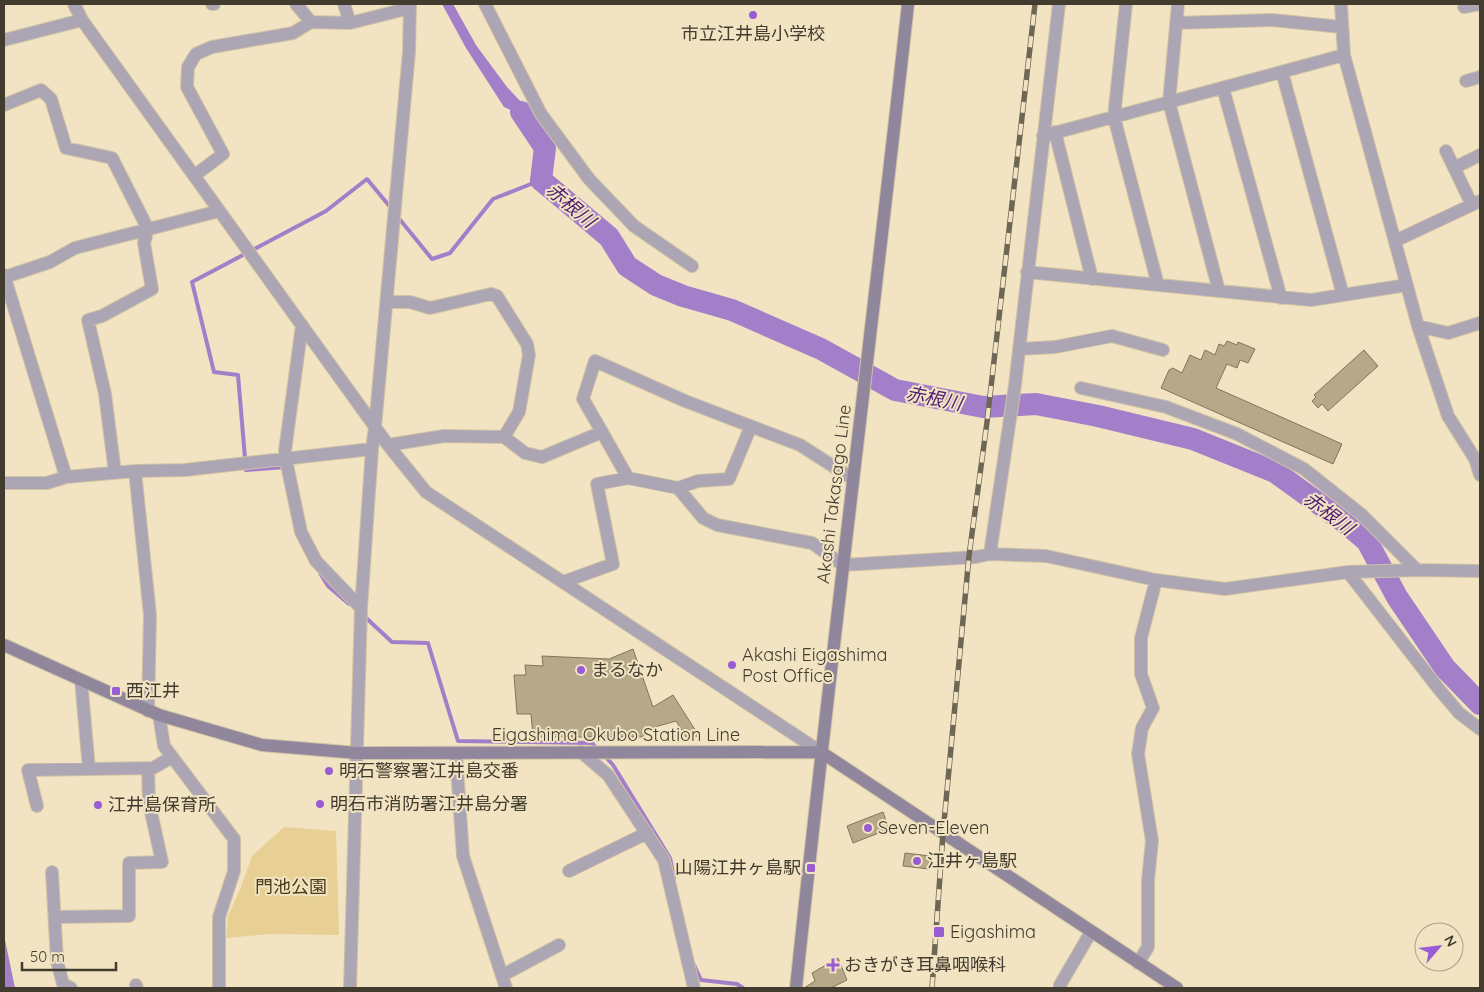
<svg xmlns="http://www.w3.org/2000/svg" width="1484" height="992" font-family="Quicksand,'Noto Sans JP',sans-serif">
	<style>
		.green { fill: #e8d095 }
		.water { fill: #a37fc9 }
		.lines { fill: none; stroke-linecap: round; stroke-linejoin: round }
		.stream { stroke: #a37fc9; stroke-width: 4 }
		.river { stroke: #a37fc9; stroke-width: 22 }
		.building { fill: #b6a989; stroke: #837658 }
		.minor-casing { stroke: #cfc2a5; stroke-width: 14 }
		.secondary-casing { stroke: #cfc2a5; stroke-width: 14 }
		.minor { stroke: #aca6b4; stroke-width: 12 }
		.secondary { stroke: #90879c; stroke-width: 12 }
		.rail-casing { stroke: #6f6755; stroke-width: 5.5 }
		.rail { stroke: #f2e4c2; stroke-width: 4; stroke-dasharray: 11; stroke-linecap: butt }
		.poi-dot { fill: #9a5cd2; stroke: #f2e4c2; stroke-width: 2 }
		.labels { text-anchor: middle; stroke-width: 4; stroke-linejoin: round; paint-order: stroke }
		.poi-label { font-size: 18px; fill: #423c2f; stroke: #f2e4c2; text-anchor: start }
		.street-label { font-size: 18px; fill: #423c2f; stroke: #f2e4c2 }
		.park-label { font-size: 18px; fill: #483a15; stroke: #f2e4c2 }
		.water-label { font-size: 19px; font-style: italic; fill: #4f1d75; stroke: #f2e4c2 }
	</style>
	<rect width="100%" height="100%" fill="#f2e4c2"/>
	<path class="green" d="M284,827L336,831L339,935L271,934L226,938L228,916L241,887L252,856Z"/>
	<path class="water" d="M442,4H453L476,45L507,87L522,103L539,139L517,113L504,107L466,48Z
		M4,935L15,988H4Z"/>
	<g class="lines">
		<path class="stream" d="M397,216L432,259L450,253L493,199L541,180
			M285,468V467L246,470L238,375L214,372L192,282L326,211L367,179L391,208
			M320,573L328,586L349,604
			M364,616L392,642L428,643L458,741L592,743L597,749
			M604,755L613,765L670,858L674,878
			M694,965L701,980L737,984L743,988"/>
		<path class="river" d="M521,112L545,148L541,180L609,237L627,266L656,285L683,296L732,310L821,349L895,390L983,407L1036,404L1098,416L1193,439L1275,472L1347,524L1367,541L1397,597L1445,668L1480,704"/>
	</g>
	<path class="building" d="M1227,341L1237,345L1238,342L1255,349L1248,363L1240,360L1237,368L1227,364L1216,388L1342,444L1333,464L1161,388L1169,370L1173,368L1182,373L1190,355L1201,360L1205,350L1215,355L1219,344L1224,346Z
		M1364,350L1378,366L1328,411L1322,404L1318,408L1312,401L1316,397L1314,395Z
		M633,649L653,707L673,695L699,736L686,737L676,721L644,730V737H533L531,714H517L514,675H526L525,665L543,666L542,656L609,659Z
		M883,812L889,829L853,843L847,826Z
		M905,853L930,856L929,869L903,866Z
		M838,958L847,980L831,988H804L815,981L812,973Z"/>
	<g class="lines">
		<g class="minor-casing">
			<path id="minor" d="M74,4L82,20
				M212,4H214
				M296,4L311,22
				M344,4L350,23L410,8
				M485,4L541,114L589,179L634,226L692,266
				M1126,4L1114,117L1158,285
				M1178,4L1169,102L1219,291
				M1341,4L1344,55L1418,326L1448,416L1475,459L1480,475
				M1464,7L1480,4
				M1176,23L1272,20L1342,27
				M4,40L82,20L388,445L426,492L821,752
				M1282,72L1343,295
				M1466,81L1480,77
				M1223,88L1281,298
				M4,105L41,90L51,99L66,148L112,158L148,229L144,243L152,289L102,316L88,320L105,394L115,473
				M1055,132L1092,279
				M1043,136L1344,55
				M1446,151L1472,205
				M1454,168L1480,155
				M194,176L223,154L187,87L188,67L196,54L212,47L293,33L311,22L350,23
				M1395,241L1480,201
				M1027,272L1311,300L1407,285
				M4,275L66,477
				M5,277L50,262L75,248L219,211
				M387,302H410L430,308L491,294L497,296L527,344L529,355L519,412L504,437
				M302,325L285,451L286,460L301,532L316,561L361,608
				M1418,326L1448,333L1480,323
				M1019,349L1055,347L1112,336L1163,350
				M1081,388L1166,407L1237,434L1304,469L1362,515L1417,570
				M602,432L583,399L595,361L685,401L800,445L853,479
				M388,445L444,436L504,437L525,453L542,457L602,432L628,478L678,488L703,518L717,525L812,543L843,565L976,557L990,554L1046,556L1156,580L1225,589L1348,572L1417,570L1480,571
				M135,471L150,615L148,711
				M4,483H47L66,477L135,471L185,470L372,449
				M678,488L698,481L729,479L751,426
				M990,554L1015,385L1059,4
				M1348,572L1438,688L1459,713L1480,729
				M563,582L613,564L597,484L628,478
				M81,680L89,769
				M159,715L164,746L234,839V871L219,917V988
				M581,752L608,775L664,860L694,988
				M456,753L463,856L506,988
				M37,806L28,770L153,768L172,757
				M569,871L647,833
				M52,872L57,961L63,984L71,988
				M55,917L129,916V863L162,862L149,803L148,768
				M1138,963L1148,947V880L1152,841L1138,754L1142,728L1153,708L1141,674V638L1156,580
				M503,975L559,945
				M136,985L137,988
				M350,988L361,608L372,449L375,427L409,52L410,4
				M1060,988V985L1091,932"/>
		</g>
		<g class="secondary-casing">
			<path id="secondary" d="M4,645L159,715L262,745L357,753L821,752L1177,988
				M796,988C830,660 872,332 908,4"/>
		</g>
		<use href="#minor" class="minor"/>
		<use href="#secondary" class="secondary"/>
		<g class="rail-casing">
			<path id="rail" d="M932,988L943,833L969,556L987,422L1035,4"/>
		</g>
		<use href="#rail" class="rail"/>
	</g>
	<g class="poi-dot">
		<circle cx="753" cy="15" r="5"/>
		<circle cx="732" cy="665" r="5"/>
		<circle cx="581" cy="670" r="5"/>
		<rect x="111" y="686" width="10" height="10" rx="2.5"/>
		<circle cx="329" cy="771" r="5"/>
		<circle cx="320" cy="804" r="5"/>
		<circle cx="98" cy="805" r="5"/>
		<circle cx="868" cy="828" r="5"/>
		<circle cx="917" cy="861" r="5"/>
		<rect x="806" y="863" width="10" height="10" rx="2.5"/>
		<rect x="933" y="926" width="12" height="12" rx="2.5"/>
		<path d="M830.5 957.5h5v5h5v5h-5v5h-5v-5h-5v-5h5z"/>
	</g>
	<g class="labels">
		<g class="poi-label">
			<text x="753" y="40" text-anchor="middle">市立江井島小学校</text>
			<text x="742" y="661">Akashi Eigashima<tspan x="742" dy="21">Post Office</tspan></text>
			<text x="591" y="676">まるなか</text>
			<text x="126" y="697">西江井</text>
			<text x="339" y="777">明石警察署江井島交番</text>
			<text x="330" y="810">明石市消防署江井島分署</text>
			<text x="108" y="811">江井島保育所</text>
			<text x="878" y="834">Seven-Eleven</text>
			<text x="927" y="867">江井ヶ島駅</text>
			<text x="801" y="874" text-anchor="end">山陽江井ヶ島駅</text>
			<text x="950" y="938">Eigashima</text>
			<text x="844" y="971">おきがき耳鼻咽喉科</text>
		</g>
		<g class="street-label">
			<text transform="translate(834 494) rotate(-83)" y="6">Akashi Takasago Line</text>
			<text x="616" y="741">Eigashima Okubo Station Line</text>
		</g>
		<g class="park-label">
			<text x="291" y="893">門池公園</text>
		</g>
		<g class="water-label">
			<text transform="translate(571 205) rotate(40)" y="7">赤根川</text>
			<text transform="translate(934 398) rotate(11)" y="7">赤根川</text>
			<text transform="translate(1329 513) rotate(37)" y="7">赤根川</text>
		</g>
	</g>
	<rect width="1484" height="992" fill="none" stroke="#423c2f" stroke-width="10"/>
	<g transform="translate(1439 947) rotate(62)"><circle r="24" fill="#f2e4c2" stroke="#aca187"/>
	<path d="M0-4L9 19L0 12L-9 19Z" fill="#9a5cd2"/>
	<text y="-8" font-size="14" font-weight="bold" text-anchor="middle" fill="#423c2f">N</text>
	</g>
	<path d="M22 962v8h94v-8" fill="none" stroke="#423c2f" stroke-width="2.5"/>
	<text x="30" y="962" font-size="15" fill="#423c2f" stroke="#f2e4c2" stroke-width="4" paint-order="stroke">50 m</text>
</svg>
